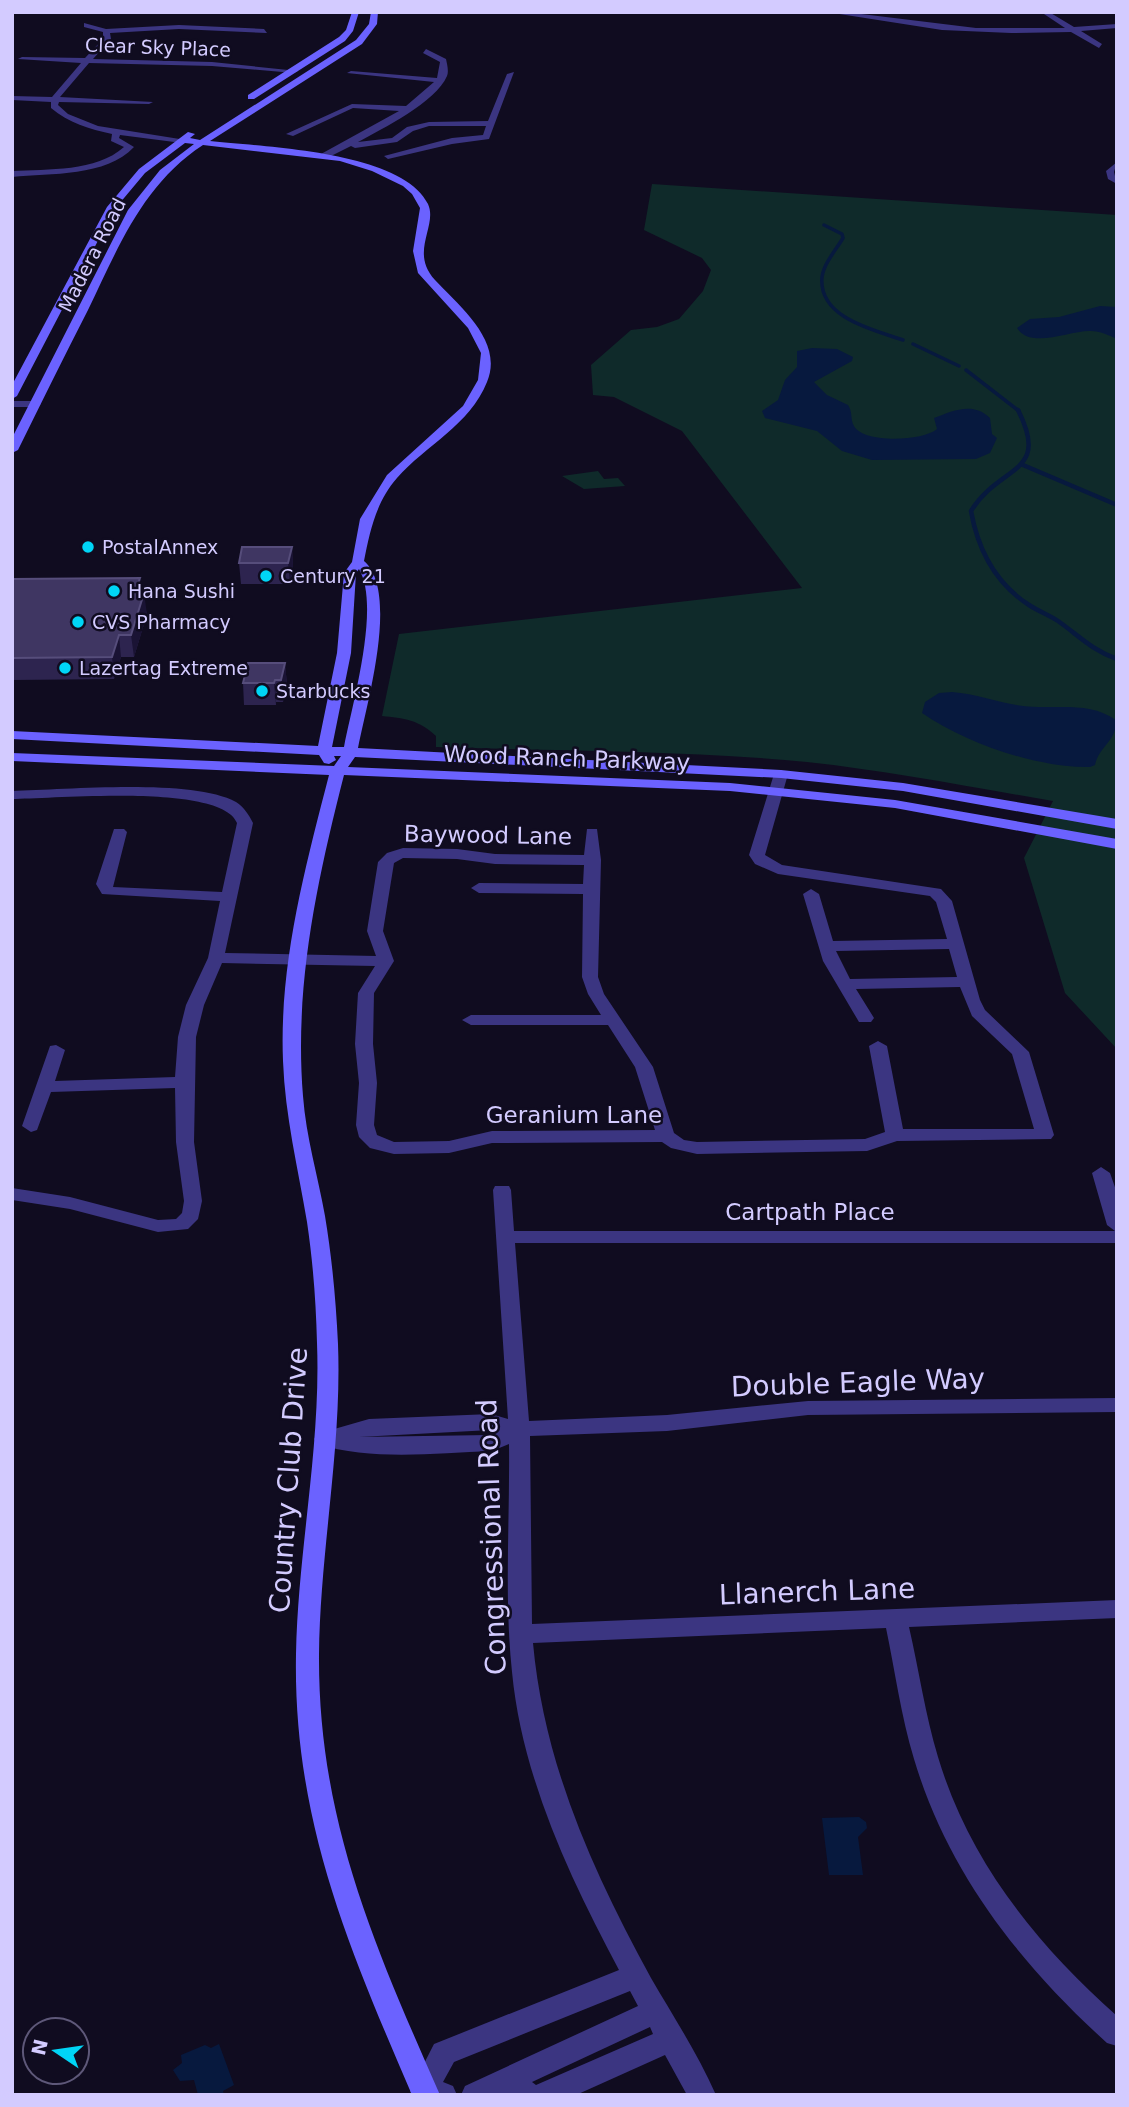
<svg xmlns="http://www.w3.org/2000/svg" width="1129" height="2107" font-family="'DejaVu Sans',sans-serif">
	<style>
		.green { fill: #0f2a2a }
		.water { fill: #07193e }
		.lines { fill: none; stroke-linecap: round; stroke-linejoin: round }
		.stream-far1 { stroke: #07193e; stroke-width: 3.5 }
		.stream { stroke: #07193e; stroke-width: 4.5 }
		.street { fill: #3b3581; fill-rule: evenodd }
		.secondary { fill: #6b62ff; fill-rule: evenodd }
		.wall { fill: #2d244f }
		.shaded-wall { fill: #1a1334 }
		.building { fill: #3f3662; stroke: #564d7b; stroke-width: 2 }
		.poi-dot { fill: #00d5f6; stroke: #100c20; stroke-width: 2.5 }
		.labels { text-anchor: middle; stroke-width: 5; stroke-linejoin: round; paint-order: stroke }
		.far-street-label { font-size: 19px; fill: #d3cbff; stroke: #100c20 }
		.far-poi-label { font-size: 19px; fill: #d3cbff; stroke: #100c20; text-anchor: start }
		.street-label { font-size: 23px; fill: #d3cbff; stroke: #100c20 }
		.near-street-label { font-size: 28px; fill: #d3cbff; stroke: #100c20 }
	</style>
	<rect width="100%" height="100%" fill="#100c20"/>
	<path class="green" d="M652,184L1117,215V1049L1065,993L1024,858L1053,801C971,787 889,771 807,762C684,750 559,751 436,747V736C420,720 403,718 382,716L399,634L802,588L682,431L614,397L593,395L591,365L631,330L657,327L679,319L703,291L711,270L702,258L644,230Z
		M598,471L604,479L618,478L625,486L584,489L562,476Z"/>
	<path class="water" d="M1100,306L1117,307V339C1108,335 1100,331 1091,331C1070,330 1031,350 1017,328L1030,319L1059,317Z
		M812,348L837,349L853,357L852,361L814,382L827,395L848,405C853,412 850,419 854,426C864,444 923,441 937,429L934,418C952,411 973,401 990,418L992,434L997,438L990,453L976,459L872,460L842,451L817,431L765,418L762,411L778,400L785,380L797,367V351Z
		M952,692C977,694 999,703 1023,706C1054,710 1088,700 1116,720C1117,741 1099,746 1095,765L1090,767C1037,768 965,743 922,713L925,702L939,693Z
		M859,1817L866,1822L867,1828L858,1837L863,1875H829L822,1818Z
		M219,2044L234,2085L223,2091L224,2095H198L194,2080L180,2081L173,2070L182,2063L181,2055L205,2045L211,2048Z"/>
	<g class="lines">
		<path class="stream-far1" d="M824,225L842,234L843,238C836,250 824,263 822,277C818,318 874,330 903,340
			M913,344L959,366
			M966,370L1019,411"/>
		<path class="stream" d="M1018,410C1051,475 1000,464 971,511C978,550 995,583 1029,605C1038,611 1049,615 1058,621C1078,635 1093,651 1117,659
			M1023,465L1117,505"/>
		<path class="street" d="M845,12L976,28H1065L1041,12H1049L1074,27L1117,24V28L1081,31L1102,44L1099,48L1071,32L1011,33L942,30L833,13Z
			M84,23L106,29L179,25L264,29L267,33L179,29L110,33L111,39L93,59L212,62L298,71L294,73L212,66L89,63L60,97L153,102L149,104L59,102L58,105L68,114L98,126L186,140L182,143L120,135L119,138L134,147C106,177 51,173 12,177V171C48,169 96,172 124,147L111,141L112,134C89,129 69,123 51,108V102L12,100V96L52,97L81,63L18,59L22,57L85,58L103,39V32L84,27Z
			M426,49L446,59C447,64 449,71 447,76C436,102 382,129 358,142L392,138L407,127L429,122L488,121L507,74L514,72L489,139L452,144L388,159L384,156L452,138L483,135L486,126H429L413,131L397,142L355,148L351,146L327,158H321V154L399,111L353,108L293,136L286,134L352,104L406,106L434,82L347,73L351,71L437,78L440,62L423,53Z
			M1117,162L1114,172L1117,184L1108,179L1106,171Z
			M12,401H36L41,404L36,407H12Z
			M781,770L788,774L765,855L782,865L941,889L952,901L980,1000L985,1010L1029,1052L1054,1135L1051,1139L897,1141L867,1151L697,1154L671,1148L662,1142L492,1143L449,1153L394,1154L370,1148L359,1137L356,1125L359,1083L355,1044L358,993L375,966L222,963L204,1005L196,1037L194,1142L202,1201L198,1219L188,1229L158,1232L70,1209L12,1200V1188L70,1197L158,1220L176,1219L182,1213L184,1201L176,1142L175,1088L51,1092L37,1130L31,1132L22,1126L50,1046L56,1045L65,1050L55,1081L175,1077L178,1037L186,1005L208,958L220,901L102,894L96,884L114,829H124L127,832L113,887L222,892L237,823C221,783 53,799 12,799V791C66,790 191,778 236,802C244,807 249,815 253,823L225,953L376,956L367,931L378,862L387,853L403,848L457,849L495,854L584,855L587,829H597L601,860L598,977L604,994L653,1067L674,1133L684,1140L697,1142L865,1139L885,1132L869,1046L878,1041L887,1046L903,1129H1034L1012,1054L972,1016L960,987L856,989L874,1018L871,1022H859L823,961L803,894L811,889L819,894L833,941L947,939L936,902L930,896L778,874L755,864L749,855L774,774ZM403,858L457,859L495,864L584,865L583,884L479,883L471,888L479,893L583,894L582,977L588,994L601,1015H471L462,1020L471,1025H608L635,1067L655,1130L492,1131L449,1141L394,1142L377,1135L374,1125L377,1083L373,1044L374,993L394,961L383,931L394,863ZM949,949L957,977L850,979L836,951Z
			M1101,1167L1110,1173L1117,1193V1243H515L529,1421L667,1415L808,1401L1117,1398V1412L808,1415L667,1431L530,1436L532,1624L1117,1600V1618L909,1627C919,1670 925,1714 938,1757C969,1861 1037,1945 1117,2016V2046L1107,2043C1020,1964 948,1873 914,1759C901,1716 895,1671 886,1628L533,1643C544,1764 593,1872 651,1978C673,2016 698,2054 716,2095H687L665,2055L576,2095H461L465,2086L638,2006L630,1991L454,2062L443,2082L453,2086L457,2095H412L410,2091L434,2044L619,1970C570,1878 522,1777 512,1672C504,1596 510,1520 509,1444L492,1451C434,1453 373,1461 317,1444L314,1439L317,1434L369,1419L491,1414L508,1419L493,1190L495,1186H509L511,1190L514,1231H1115L1107,1225L1092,1173ZM491,1430L497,1431L489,1435L359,1437ZM650,2027L653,2034L536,2085L532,2082Z"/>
		<path class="secondary" d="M352,12H359L353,31L345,41L254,99H248V95L339,37L346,30Z
			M371,12H378L377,24L362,44L210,141C264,147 402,151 428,204C438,226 409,252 435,280C460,307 504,341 487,382C470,425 426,445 397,478C376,502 370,531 364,561C400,592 366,706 358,748L781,770L903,783L1117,819V829L903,791L781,778L355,757L348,767L730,783L895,800L1117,839V849L895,808L730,791L344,775C317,881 294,986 303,1096C306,1137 318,1176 325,1216C332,1258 336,1301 338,1344C342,1448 320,1551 319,1655C318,1820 375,1947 440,2095H412C348,1946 293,1819 296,1654C298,1550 321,1447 317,1343C316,1303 313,1262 307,1222C298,1168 285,1116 283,1061C279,964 305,868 329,775L12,761V753L334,766L341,756H334L336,760L329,764L324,763L319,755L12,739V731L318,746L337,653L344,573L352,562L360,519L387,475L463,406L478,380L481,353L468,328L418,273L413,251L420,208L412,194L403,186L372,171L340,161L203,145C143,184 118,248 88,310C64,357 41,403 18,450L12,453V438L128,210L160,170L194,144L185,143L145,173L114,210L17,396L12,399V385L107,207L139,169L188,132L195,134L190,138L200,140L356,40L369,24ZM359,569C381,606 352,705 344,747H332L351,653L356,573Z"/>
	</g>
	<path class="wall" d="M292,547L293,568L290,584H241L239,563Z
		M140,578L141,593L147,614L134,657H121L114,679L12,680V580Z
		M285,663L287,685L283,702H276V705H244L243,683Z"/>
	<path class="shaded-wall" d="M292,547L293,568L290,584L288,563Z
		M140,578L142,600L135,593Z
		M144,593L147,614L134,657L131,635Z
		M119,635L121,657L114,679L112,657Z
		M285,663L287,685L283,702L281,680Z
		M275,680L276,702V705L274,683Z"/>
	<path class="building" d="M242,547H292L288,563H239Z
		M140,578L135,593H144L131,635H119L112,657L12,658L13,579Z
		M248,663H285L281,680H275L274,683H243Z"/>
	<g class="poi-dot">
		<circle cx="88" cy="547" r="7"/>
		<circle cx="266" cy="576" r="7"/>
		<circle cx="114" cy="591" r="7"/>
		<circle cx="78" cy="622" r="7"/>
		<circle cx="65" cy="668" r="7"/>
		<circle cx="262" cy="691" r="7"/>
	</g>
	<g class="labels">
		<g class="far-street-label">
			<text transform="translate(158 47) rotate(2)" y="7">Clear Sky Place</text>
			<text transform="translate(92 255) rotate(-63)" y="7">Madera Road</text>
		</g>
		<g class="far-poi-label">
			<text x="102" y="554">PostalAnnex</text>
			<text x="280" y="583">Century 21</text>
			<text x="128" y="598">Hana Sushi</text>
			<text x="92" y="629">CVS Pharmacy</text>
			<text x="79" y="675">Lazertag Extreme</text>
			<text x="276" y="698">Starbucks</text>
		</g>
		<g class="street-label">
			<text transform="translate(567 758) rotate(2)" y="8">Wood Ranch Parkway</text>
			<text transform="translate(488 835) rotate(1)" y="8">Baywood Lane</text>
			<text x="574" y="1123">Geranium Lane</text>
			<text x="810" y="1220">Cartpath Place</text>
		</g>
		<g class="near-street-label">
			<text transform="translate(858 1382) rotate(-2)" y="10">Double Eagle Way</text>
			<text transform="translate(288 1480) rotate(-86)" y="10">Country Club Drive</text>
			<text transform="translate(491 1537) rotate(-92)" y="10">Congressional Road</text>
			<text transform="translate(817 1591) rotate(-2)" y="10">Llanerch Lane</text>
		</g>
	</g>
	<rect width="1129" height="2107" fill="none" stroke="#d3cbff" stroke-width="28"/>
	<g transform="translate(56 2051) rotate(283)"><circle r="33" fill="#100c20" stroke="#5e5879" stroke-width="2"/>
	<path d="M0-5L12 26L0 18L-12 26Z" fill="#00d5f6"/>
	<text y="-10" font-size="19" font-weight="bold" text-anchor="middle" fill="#d3cbff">N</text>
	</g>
</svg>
